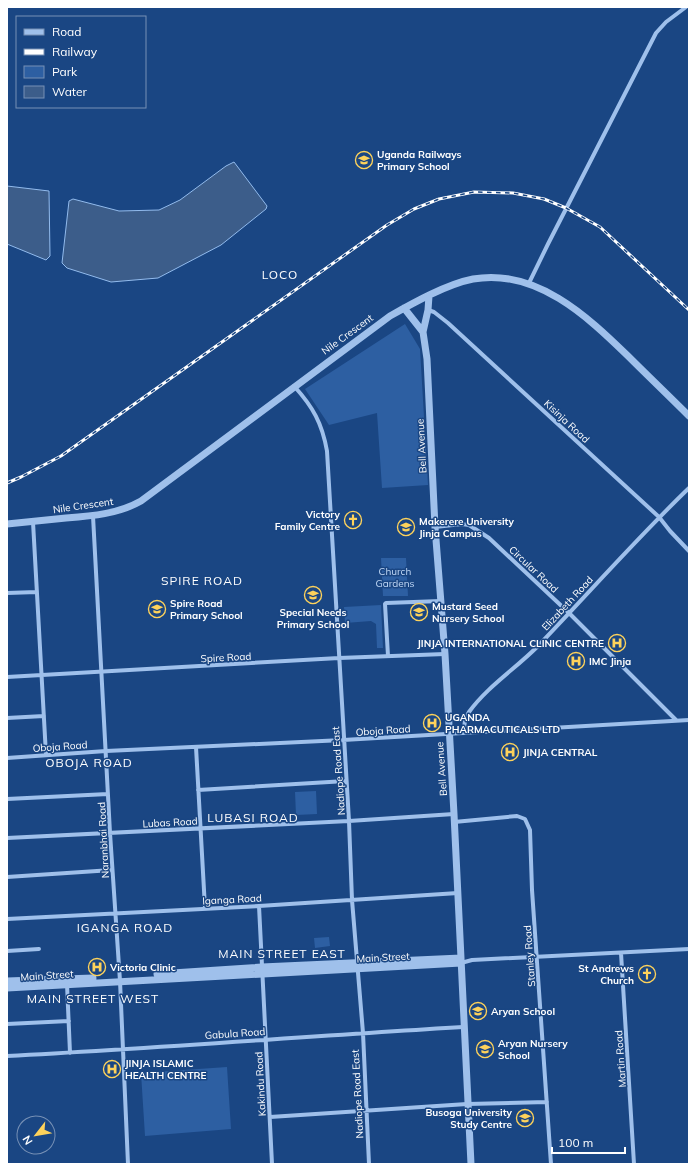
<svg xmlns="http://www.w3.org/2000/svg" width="696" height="1171" font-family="Mulish,sans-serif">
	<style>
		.green { fill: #2d5fa2 }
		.water { fill: #3c5d8a; stroke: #92bbed }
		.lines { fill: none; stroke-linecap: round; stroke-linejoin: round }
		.minor { stroke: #9fc0eb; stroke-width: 4 }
		.tertiary { stroke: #9fc0eb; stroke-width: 7 }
		.rail-casing { stroke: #fff; stroke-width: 3 }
		.rail { stroke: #1a4683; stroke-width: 1.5; stroke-dasharray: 4.5; stroke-linecap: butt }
		.labels { text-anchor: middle; stroke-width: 3; stroke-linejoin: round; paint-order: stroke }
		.poi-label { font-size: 10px; font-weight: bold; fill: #fff; stroke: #1a4683; text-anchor: start }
		.street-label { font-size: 10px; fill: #fff; stroke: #1a4683 }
		.park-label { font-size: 10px; fill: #c4dbf8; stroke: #1a4683 }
		.quarter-label { font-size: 12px; letter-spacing: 1px; fill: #fff; stroke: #1a4683 }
	</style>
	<rect width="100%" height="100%" fill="#1a4683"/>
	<path class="green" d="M405,324L420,349L428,485L382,488L377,413L329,425L305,389Z
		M381,558H406L408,596H383Z
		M381,605L383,648H377L376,624L371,621L345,623L344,607Z
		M316,791L317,814L296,815L295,792Z
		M329,937L330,946L315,948L314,938Z
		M227,1067L231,1129L145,1136L141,1073Z"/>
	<path class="water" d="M234,162L267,206L266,209L221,245L158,278L111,282L67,268L62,263L69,201L73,199L119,211L159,210L180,200L226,166Z
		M7,186L49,191L50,256L46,260L7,244Z"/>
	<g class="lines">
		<path class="minor" d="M529,283L548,244L656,33L666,22L686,7
			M428,310L434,312L448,323L659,517L670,531L689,551
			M294,386C313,407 322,423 327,451L349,821L352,900L363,1033L369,1164
			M93,516L110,833L120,981L128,1164
			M33,522L46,755
			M435,527L462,524L469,525L489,538L569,613L676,720
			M7,593L37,592
			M388,656L385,604L386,603L441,601
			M7,677L339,658L445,654
			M7,718L44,716
			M465,733C464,725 464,719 469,712C487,687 515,669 537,647C588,594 636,539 689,488
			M196,747L205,908
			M7,758L106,751L343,740L689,720
			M198,790L346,781
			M7,799L108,794
			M454,822L517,816L525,819L530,830L532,890L551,1164
			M7,838L349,821L454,814
			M7,877L112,870
			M259,906L272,1164
			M7,919L259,906L458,893
			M7,951L39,949
			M621,953L634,1164
			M461,963L472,960L689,949
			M67,984L70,1053
			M7,1024L69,1021
			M7,1056C159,1048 311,1036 463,1027
			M270,1117L467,1104L547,1102"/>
		<path class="tertiary" d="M404,308L423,332L427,359L435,527L445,654L454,814L471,1164
			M423,332L428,310L429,296
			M7,524C27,522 46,520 66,518C92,516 118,514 141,501L390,316C413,303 447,284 473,279C536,268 587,316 628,356C648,376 669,396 689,416
			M157,974L262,967L461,958
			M7,981L93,978
			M7,988L461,963"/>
		<g class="rail-casing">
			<path id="rail" d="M7,483L21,477L61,456L387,225L414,209L439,199L474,192L513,193L544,199L566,208L600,227L689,310"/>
		</g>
		<use href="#rail" class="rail"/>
	</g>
	<defs>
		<g id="school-ring" transform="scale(0.9)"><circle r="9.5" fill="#1a4683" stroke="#fdd25b" stroke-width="1.5"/><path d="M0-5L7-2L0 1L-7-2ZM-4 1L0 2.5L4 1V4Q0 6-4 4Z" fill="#fdd25b"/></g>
		<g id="church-ring" transform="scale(0.9)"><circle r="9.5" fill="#1a4683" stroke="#fdd25b" stroke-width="1.5"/><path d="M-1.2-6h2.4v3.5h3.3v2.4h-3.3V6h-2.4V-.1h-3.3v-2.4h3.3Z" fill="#fdd25b"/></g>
		<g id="university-ring" transform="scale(0.9)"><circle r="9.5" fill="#1a4683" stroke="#fdd25b" stroke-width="1.5"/><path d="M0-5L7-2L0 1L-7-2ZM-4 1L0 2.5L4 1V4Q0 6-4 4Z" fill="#fdd25b"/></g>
		<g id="hospital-ring" transform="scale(0.9)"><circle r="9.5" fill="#1a4683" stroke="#fdd25b" stroke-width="1.5"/><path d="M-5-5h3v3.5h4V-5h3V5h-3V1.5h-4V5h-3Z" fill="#fdd25b"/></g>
	</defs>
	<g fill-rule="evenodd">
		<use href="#school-ring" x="364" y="160"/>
		<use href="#church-ring" x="353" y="520"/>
		<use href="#university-ring" x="406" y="527"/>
		<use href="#school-ring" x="313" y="595"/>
		<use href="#school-ring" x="157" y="609"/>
		<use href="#school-ring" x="419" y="612"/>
		<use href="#hospital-ring" x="617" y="643"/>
		<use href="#hospital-ring" x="576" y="661"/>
		<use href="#hospital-ring" x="432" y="723"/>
		<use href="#hospital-ring" x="510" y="752"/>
		<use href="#hospital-ring" x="97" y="967"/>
		<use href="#church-ring" x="647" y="974"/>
		<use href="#school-ring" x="478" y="1011"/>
		<use href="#school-ring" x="485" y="1049"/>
		<use href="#hospital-ring" x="112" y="1069"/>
		<use href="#university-ring" x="525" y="1118"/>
	</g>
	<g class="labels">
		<g class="poi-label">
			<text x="377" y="158">Uganda Railways<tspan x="377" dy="12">Primary School</tspan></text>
			<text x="340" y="518" text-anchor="end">Victory<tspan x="340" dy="12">Family Centre</tspan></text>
			<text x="419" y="525">Makerere University<tspan x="419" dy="12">Jinja Campus</tspan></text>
			<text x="170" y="607">Spire Road<tspan x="170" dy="12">Primary School</tspan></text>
			<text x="432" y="610">Mustard Seed<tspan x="432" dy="12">Nursery School</tspan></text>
			<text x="313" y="616" text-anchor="middle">Special Needs<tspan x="313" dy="12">Primary School</tspan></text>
			<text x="604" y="647" text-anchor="end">JINJA INTERNATIONAL CLINIC CENTRE</text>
			<text x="589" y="665">IMC Jinja</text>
			<text x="445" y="721">UGANDA<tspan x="445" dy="12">PHARMACUTICALS LTD</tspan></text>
			<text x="523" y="756">JINJA CENTRAL</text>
			<text x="110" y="971">Victoria Clinic</text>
			<text x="634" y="972" text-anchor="end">St Andrews<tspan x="634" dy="12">Church</tspan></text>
			<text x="491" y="1015">Aryan School</text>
			<text x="498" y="1047">Aryan Nursery<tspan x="498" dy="12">School</tspan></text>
			<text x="125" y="1067">JINJA ISLAMIC<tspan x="125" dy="12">HEALTH CENTRE</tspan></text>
			<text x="512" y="1116" text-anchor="end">Busoga University<tspan x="512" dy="12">Study Centre</tspan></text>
		</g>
		<g class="street-label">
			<text transform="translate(347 334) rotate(-36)" y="4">Nile Crescent</text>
			<text transform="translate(567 421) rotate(43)" y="4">Kisinja Road</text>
			<text transform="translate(421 446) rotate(-93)" y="4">Bell Avenue</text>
			<text transform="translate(83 505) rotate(-8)" y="4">Nile Crescent</text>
			<text transform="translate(534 569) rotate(43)" y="4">Circular Road</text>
			<text transform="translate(567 603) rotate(-47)" y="4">Elizabeth Road</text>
			<text transform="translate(226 657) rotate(-3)" y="4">Spire Road</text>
			<text transform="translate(383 730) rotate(-4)" y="4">Oboja Road</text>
			<text transform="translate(60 746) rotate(-4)" y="4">Oboja Road</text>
			<text transform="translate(441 769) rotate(-94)" y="4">Bell Avenue</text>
			<text transform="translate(338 771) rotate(-94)" y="4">Nadiope Road East</text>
			<text transform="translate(170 822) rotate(-3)" y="4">Lubas Road</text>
			<text transform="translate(103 840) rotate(-93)" y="4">Naranbhai Road</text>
			<text transform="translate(232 899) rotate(-3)" y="4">Iganga Road</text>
			<text transform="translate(529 956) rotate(-94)" y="4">Stanley Road</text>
			<text transform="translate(383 957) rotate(-3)" y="4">Main Street</text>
			<text transform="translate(47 975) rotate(-4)" y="4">Main Street</text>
			<text transform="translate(235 1033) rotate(-4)" y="4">Gabula Road</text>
			<text transform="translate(620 1059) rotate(-94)" y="4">Martin Road</text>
			<text transform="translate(260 1084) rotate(-93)" y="4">Kakindu Road</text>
			<text transform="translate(357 1094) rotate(-93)" y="4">Nadiope Road East</text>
		</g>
		<g class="park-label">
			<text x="395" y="575">Church<tspan x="395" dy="12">Gardens</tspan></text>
		</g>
		<g class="quarter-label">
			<text x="280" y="279">LOCO</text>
			<text x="202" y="585">SPIRE ROAD</text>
			<text x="89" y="767">OBOJA ROAD</text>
			<text x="253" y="822">LUBASI ROAD</text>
			<text x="125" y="932">IGANGA ROAD</text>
			<text x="282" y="958">MAIN STREET EAST</text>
			<text x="93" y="1003">MAIN STREET WEST</text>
		</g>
	</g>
	<rect width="696" height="1171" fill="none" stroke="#ffffff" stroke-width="16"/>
	<rect x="16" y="16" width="130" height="92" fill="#1a4683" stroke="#7690b5"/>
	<rect x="24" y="29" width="20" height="6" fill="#9fc0eb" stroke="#7690b5"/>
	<text x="52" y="36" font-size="12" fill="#ffffff">Road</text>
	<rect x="24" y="49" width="20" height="6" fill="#ffffff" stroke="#7690b5"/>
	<text x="52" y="56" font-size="12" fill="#ffffff">Railway</text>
	<rect x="24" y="66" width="20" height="12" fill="#2d5fa2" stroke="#7690b5"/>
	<text x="52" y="76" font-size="12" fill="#ffffff">Park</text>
	<rect x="24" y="86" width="20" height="12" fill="#3c5d8a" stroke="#7690b5"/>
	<text x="52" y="96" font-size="12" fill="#ffffff">Water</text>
	<g transform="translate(36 1135) rotate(239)"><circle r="19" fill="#1a4683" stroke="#7690b5"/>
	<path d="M0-3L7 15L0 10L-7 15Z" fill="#fdd25b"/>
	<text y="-6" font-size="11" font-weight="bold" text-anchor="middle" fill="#ffffff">N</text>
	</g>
	<path d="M552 1147v6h73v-6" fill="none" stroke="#ffffff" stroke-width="2"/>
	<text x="558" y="1147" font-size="12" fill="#ffffff" stroke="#1a4683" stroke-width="3" paint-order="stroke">100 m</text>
</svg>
